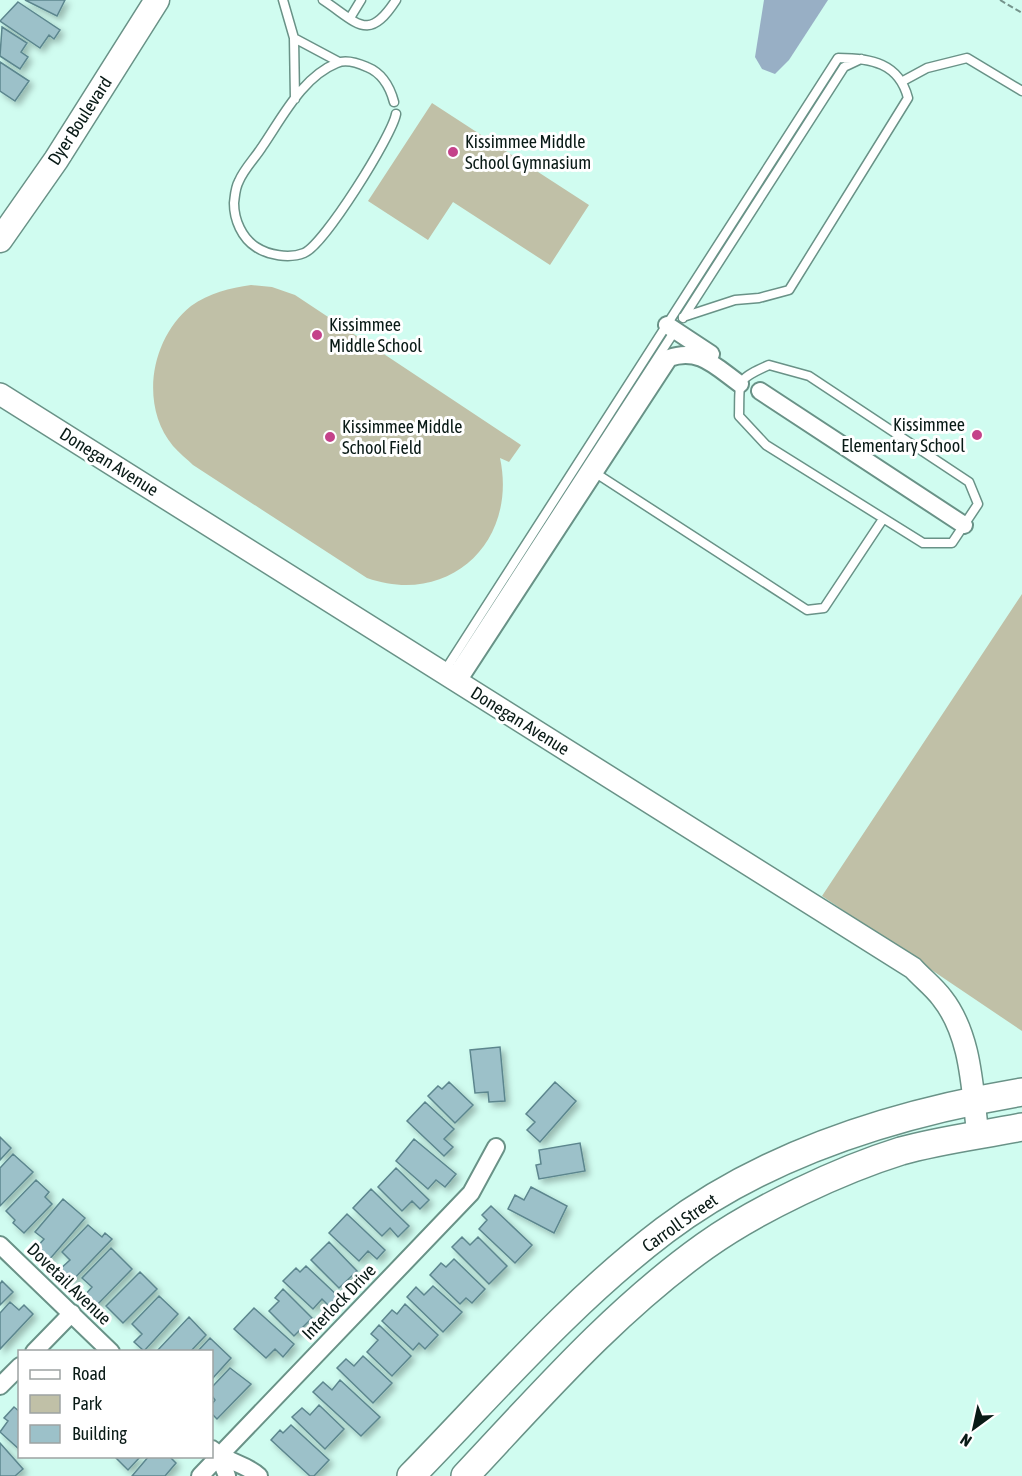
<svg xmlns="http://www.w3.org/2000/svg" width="1022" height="1476" font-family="'Asap Condensed',sans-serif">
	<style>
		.green { fill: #c0c0a7 }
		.water { fill: #98afc5 }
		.building { fill: #9cc1c9; stroke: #5c868e; stroke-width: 1.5; filter: url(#shadow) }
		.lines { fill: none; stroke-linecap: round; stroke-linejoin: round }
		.service-casing { stroke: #699287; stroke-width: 11 }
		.minor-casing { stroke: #699287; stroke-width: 20 }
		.tertiary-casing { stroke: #699287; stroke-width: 24 }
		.secondary-casing { stroke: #699287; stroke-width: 27 }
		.primary-casing { stroke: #699287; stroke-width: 30 }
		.path { stroke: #75948c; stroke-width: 2; stroke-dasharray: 6 3; stroke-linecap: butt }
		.service { stroke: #fff; stroke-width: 8 }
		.minor { stroke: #fff; stroke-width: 16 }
		.tertiary { stroke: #fff; stroke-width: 21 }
		.secondary { stroke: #fff; stroke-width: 24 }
		.primary { stroke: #fff; stroke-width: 27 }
		.poi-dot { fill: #c4428a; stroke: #fff; stroke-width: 2 }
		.labels { text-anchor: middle; stroke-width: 6; stroke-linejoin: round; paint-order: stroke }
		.street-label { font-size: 18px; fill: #091a16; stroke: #fff }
		.poi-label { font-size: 18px; fill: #091a16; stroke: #fff; text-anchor: start }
	</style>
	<defs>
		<filter id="shadow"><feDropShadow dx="4" dy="4" stdDeviation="3" flood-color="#0004"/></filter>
	</defs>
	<rect width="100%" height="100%" fill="#d0fcf0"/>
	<path class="green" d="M432,103L589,205L550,265L453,202L428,240L368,201Z
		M251,285L272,287L295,295L521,445L509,462L500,458C518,542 449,607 367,578L193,465C187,459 179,453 173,446C139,405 151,338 191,306C209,293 230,288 251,285Z
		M1022,594V1031L822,896Z"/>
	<path class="water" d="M764,0H828L789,60L775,74L762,69L755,57Z"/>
	<path class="building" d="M25,0H65L57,16Z
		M18,2L60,30L54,39L49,35L40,48L0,21Z
		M2,27L27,43L21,52L28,57L20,69L0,56Z
		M0,62L29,81L15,101L0,91Z
		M500,1047L505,1101L489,1102L488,1092L475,1093L470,1050Z
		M449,1082L473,1105L455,1123L428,1096L438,1086L442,1089Z
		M555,1082L576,1101L540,1142L527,1130L535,1122L526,1114Z
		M425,1102L454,1129L444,1139L453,1147L444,1156L407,1121Z
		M0,1137L11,1148L0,1160Z
		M414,1139L456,1174L445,1187L436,1180L428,1189L396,1161Z
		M580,1143L585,1171L539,1179L536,1165L541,1164L539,1150Z
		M13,1154L33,1172L0,1206V1168Z
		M396,1168L429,1200L420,1209L412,1201L402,1211L378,1187Z
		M36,1180L49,1192L45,1197L52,1204L24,1233L13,1223L15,1220L6,1211Z
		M531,1187L567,1206L554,1233L508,1209L515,1195L524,1200Z
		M371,1189L409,1226L398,1237L390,1228L382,1236L353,1208Z
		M63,1199L85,1218L49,1260L36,1248L44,1239L35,1232Z
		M491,1206L532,1245L515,1263L479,1229L487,1220L482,1215Z
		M347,1214L385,1250L377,1259L368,1251L359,1261L329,1233Z
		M88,1225L102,1237L105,1233L112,1239L71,1282L59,1270L70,1260L62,1252Z
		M462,1237L470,1245L478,1237L507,1266L489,1284L452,1247Z
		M329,1242L357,1271L339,1288L311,1260Z
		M111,1248L132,1269L96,1306L85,1295L92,1287L82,1278Z
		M454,1259L485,1289L472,1303L466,1298L460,1304L430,1275L441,1263L446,1267Z
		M306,1266L339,1297L330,1307L322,1299L313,1309L283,1281L296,1268L300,1272Z
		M140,1272L157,1289L123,1323L106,1306Z
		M2,1281L13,1292L0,1305V1284Z
		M433,1286L462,1312L443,1332L407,1297L416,1287L424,1295Z
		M283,1289L312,1318L294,1336L269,1311L279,1301L275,1298Z
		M159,1296L178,1314L144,1351L134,1342L142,1334L132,1324Z
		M10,1302L19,1310L24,1305L33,1314L0,1349V1313Z
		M405,1304L438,1335L425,1349L419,1343L413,1350L382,1321L392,1310L397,1314Z
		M254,1308L294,1344L283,1357L275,1349L266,1358L234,1329Z
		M189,1317L206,1335L190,1352H156Z
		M379,1325L411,1356L392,1376L367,1352L378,1340L371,1334Z
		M210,1338L231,1358L212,1379V1352H197Z
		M363,1356L392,1383L373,1403L337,1368L346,1359L354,1366Z
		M230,1368L251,1384L217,1419L212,1414V1404L215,1400L212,1396V1387Z
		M340,1380L380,1417L361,1436L313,1392L323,1382L332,1390Z
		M319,1405L344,1429L325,1449L292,1417L302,1408L310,1415Z
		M14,1407L20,1412V1450L0,1432L8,1421L4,1418Z
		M291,1425L329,1460L314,1476H310L271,1440L280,1430L283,1433Z
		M0,1443L23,1469L15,1476H0Z
		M114,1456H141L128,1470Z
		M149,1456H169L176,1463L165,1476H132Z"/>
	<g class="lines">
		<g class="service-casing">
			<path id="service" d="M283,0L294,38
				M323,0C358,23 368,43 396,0
				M350,18L361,0
				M903,81L927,68L967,58L1022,91
				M295,99L294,38L339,62
				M394,102C390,87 382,73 367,67C358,63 346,59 337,63C302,77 282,118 262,147C255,158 244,169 239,181C235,188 235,196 234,203C234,220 242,238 256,247C268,255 289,259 304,253C324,245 392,136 396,114
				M683,318L844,67L861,59
				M769,365L809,376L969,482L978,504L952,543H923L766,445L739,416C740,380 735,380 769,365Z
				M594,472L807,610L824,608L883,519
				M444,672L838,58C871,58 899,63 908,98L789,290L759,298L735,300L683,317
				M451,676L676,329"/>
		</g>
		<g class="minor-casing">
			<path id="minor" d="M667,325L711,354
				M760,391L964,525
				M458,681L669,358C699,347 716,367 740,384
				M0,1245L111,1352
				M34,1352L72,1313
				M0,1386L20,1366
				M212,1449C225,1462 245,1463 259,1476
				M219,1456L227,1476
				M200,1476L471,1193L496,1147"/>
		</g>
		<g class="tertiary-casing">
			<path id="tertiary" d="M0,394L913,968C922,978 934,987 942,998C972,1036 972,1090 978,1135"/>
		</g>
		<g class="secondary-casing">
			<path id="secondary" d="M0,240L56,160L157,0"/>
		</g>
		<g class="primary-casing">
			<path id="primary" d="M411,1476C493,1392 571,1301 665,1230C767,1153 897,1113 1022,1092
				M465,1476C541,1395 614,1311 705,1246C757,1209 840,1170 901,1151C940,1140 982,1135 1022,1127"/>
		</g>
		<path class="path" d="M1000,0L1022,13"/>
		<use href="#service" class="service"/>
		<use href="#minor" class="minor"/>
		<use href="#tertiary" class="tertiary"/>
		<use href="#secondary" class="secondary"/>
		<use href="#primary" class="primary"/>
	</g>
	<g class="poi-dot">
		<circle cx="453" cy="152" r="6"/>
		<circle cx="317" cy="335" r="6"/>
		<circle cx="977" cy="435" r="6"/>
		<circle cx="330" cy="437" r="6"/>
	</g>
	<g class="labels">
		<g class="street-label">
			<text transform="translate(80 121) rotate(-57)" y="6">Dyer Boulevard</text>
			<text transform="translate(109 462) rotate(32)" y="6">Donegan Avenue</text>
			<text transform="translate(520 721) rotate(32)" y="6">Donegan Avenue</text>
			<text transform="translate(680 1223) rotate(-35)" y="6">Carroll Street</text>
			<text transform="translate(69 1284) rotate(44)" y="6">Dovetail Avenue</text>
			<text transform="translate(339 1302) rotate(-46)" y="6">Interlock Drive</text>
		</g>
		<g class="poi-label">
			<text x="465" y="148">Kissimmee Middle<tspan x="465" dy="21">School Gymnasium</tspan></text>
			<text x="329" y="331">Kissimmee<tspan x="329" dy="21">Middle School</tspan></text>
			<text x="965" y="431" text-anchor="end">Kissimmee<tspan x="965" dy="21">Elementary School</tspan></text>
			<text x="342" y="433">Kissimmee Middle<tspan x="342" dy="21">School Field</tspan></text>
		</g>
	</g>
	<rect x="18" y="1350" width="195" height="108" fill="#ffffff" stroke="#9da3a2" stroke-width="1.5"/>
	<rect x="30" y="1370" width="30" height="9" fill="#ffffff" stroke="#9da3a2" stroke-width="1.5"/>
	<text x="72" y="1380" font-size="18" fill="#091a16">Road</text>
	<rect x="30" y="1395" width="30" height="18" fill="#c0c0a7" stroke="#9da3a2" stroke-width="1.5"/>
	<text x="72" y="1410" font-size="18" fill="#091a16">Park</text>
	<rect x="30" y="1425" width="30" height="18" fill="#9cc1c9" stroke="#9da3a2" stroke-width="1.5"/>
	<text x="72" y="1440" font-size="18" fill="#091a16">Building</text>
	<g transform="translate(974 1428) rotate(213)" stroke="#ffffff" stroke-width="4.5" paint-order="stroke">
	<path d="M0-4.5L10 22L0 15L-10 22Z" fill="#091a16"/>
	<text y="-9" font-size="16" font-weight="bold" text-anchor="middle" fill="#091a16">N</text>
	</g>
</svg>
